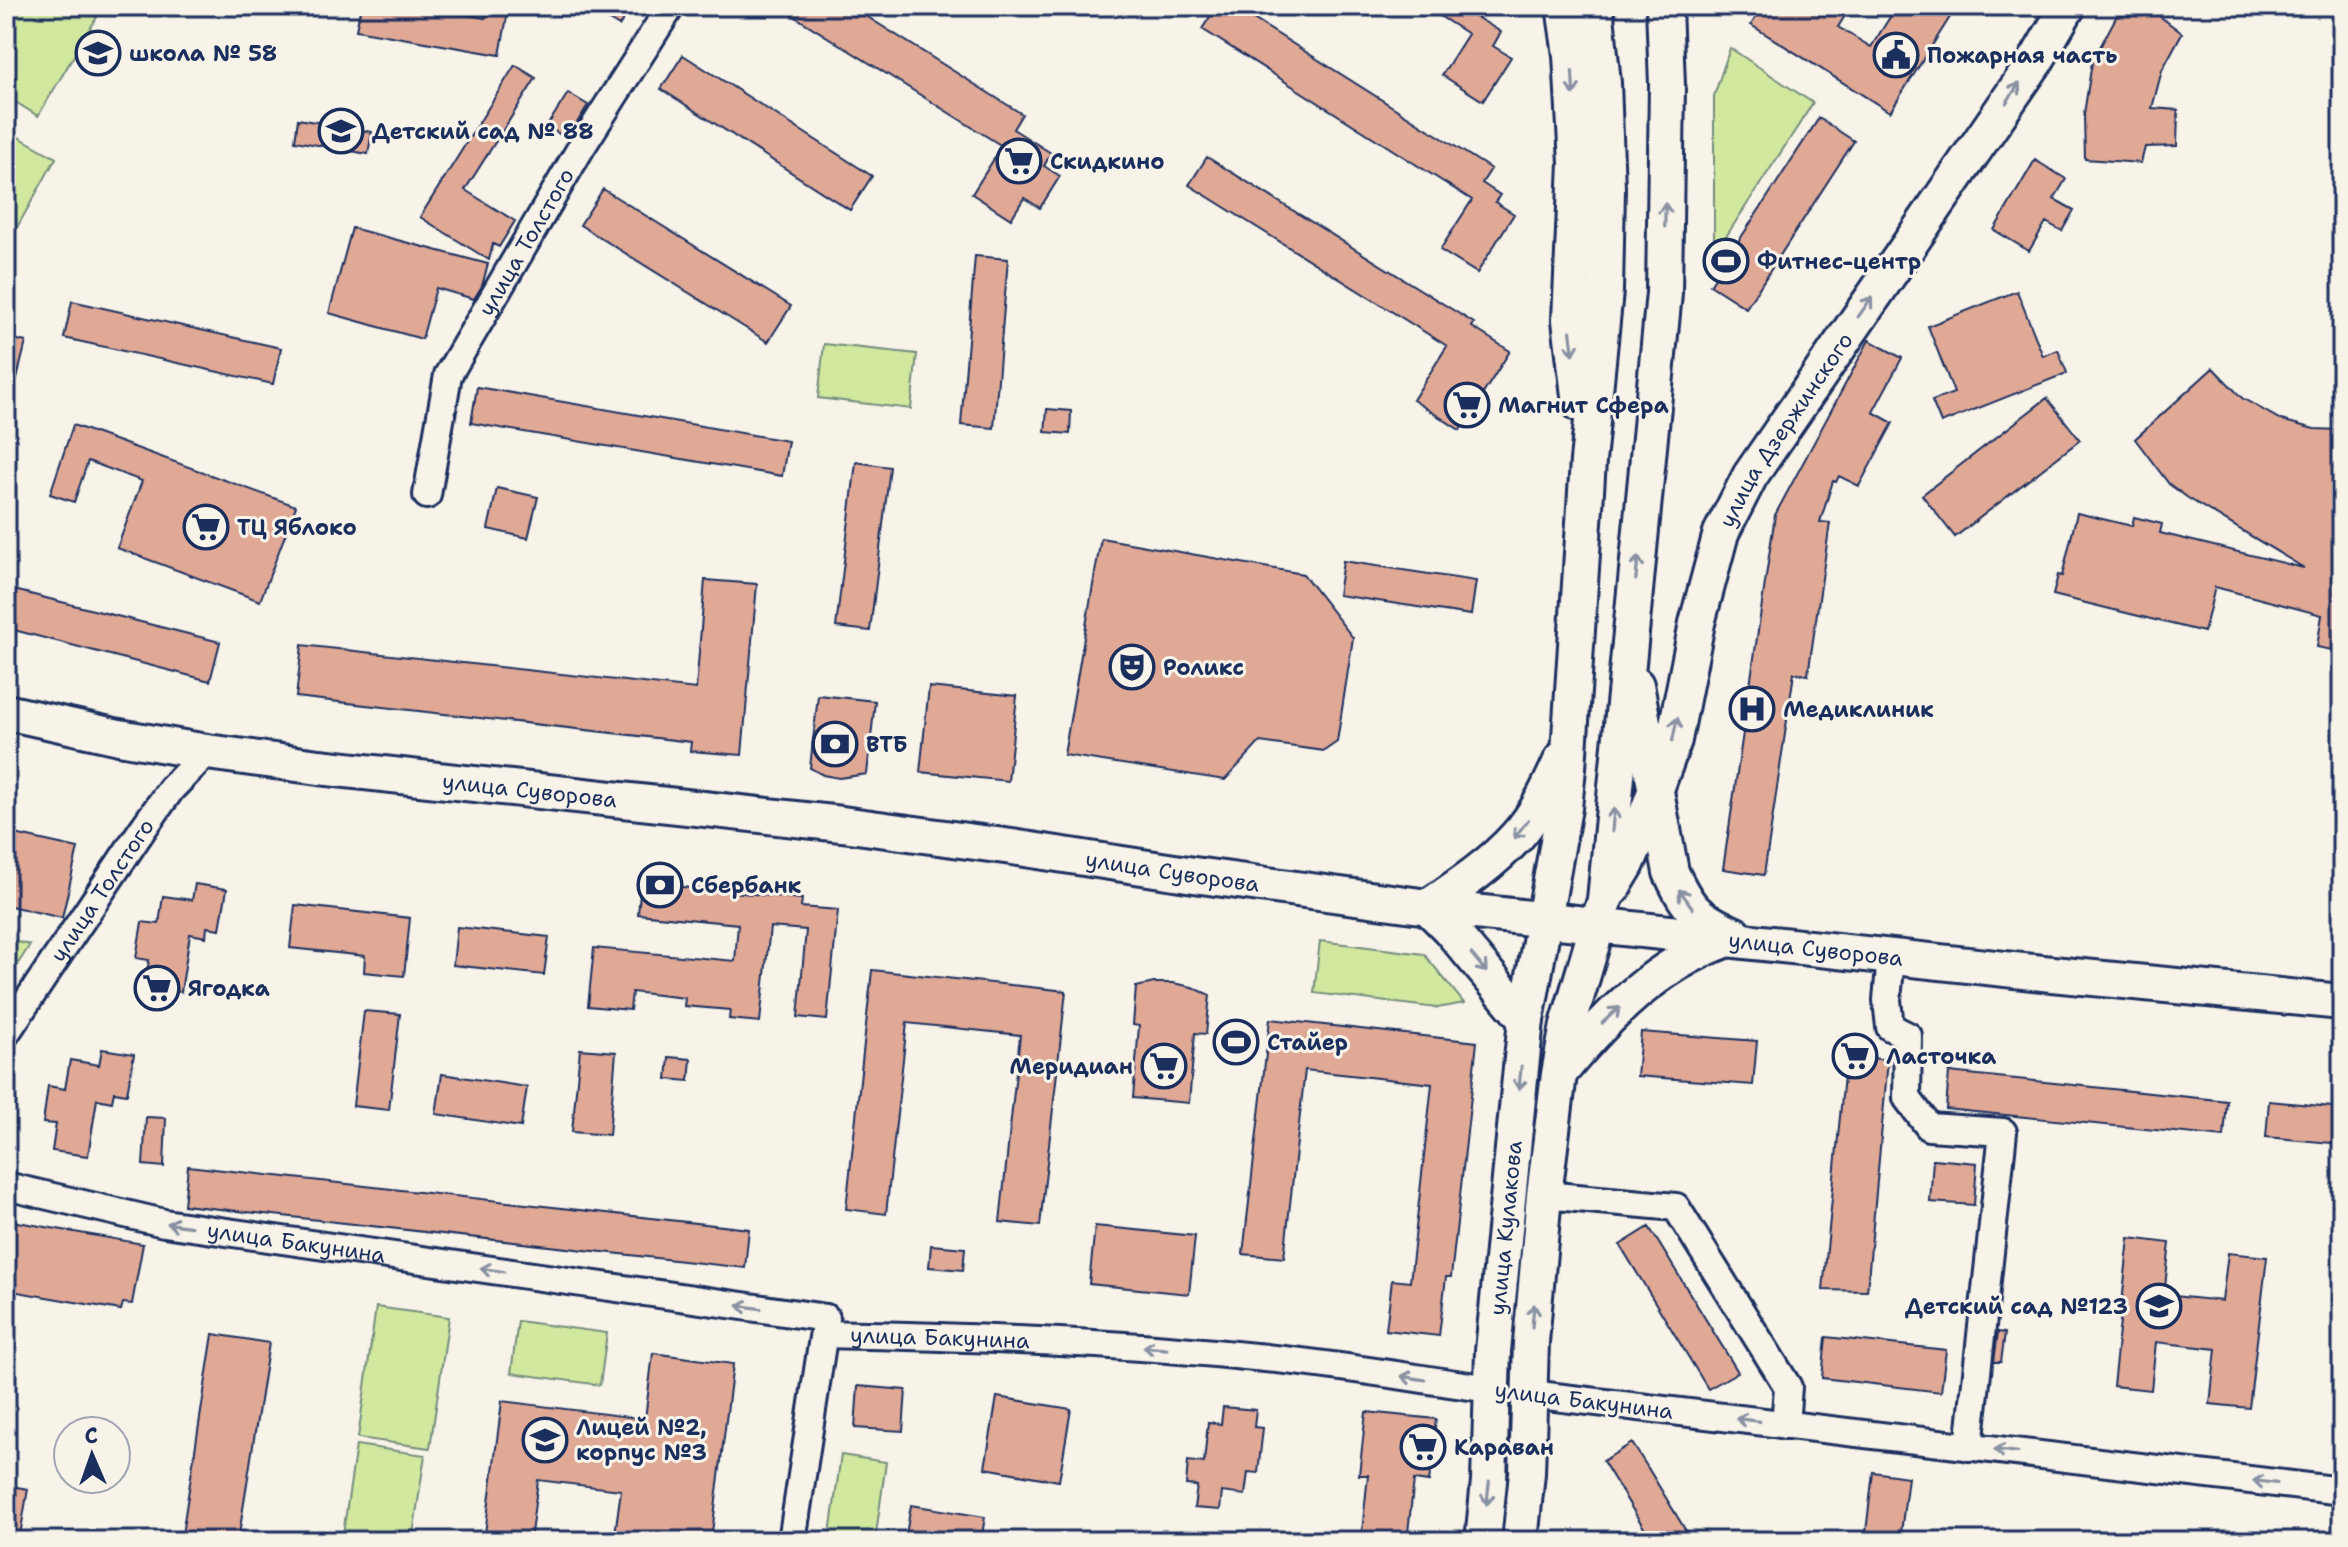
<svg xmlns="http://www.w3.org/2000/svg" width="2348" height="1547" font-family="'Shantell Sans',sans-serif">
	<style>
		.green { fill: #d1e89e; stroke: #768c7e; stroke-width: 2 }
		.building { fill: #e0a996; stroke: #1b2f5e; stroke-width: 2 }
		.lines { fill: none; stroke-linecap: round; stroke-linejoin: round }
		.minor-casing { stroke: #1b2f5e; stroke-width: 32 }
		.major-casing { stroke: #1b2f5e; stroke-width: 40 }
		.minor { stroke: #f7f3e8; stroke-width: 26 }
		.major { stroke: #f7f3e8; stroke-width: 34 }
		.oneway { stroke: #8991a3 }
		.labels { text-anchor: middle; stroke-width: 6; stroke-linejoin: round; paint-order: stroke }
		.poi-label { font-size: 22px; font-weight: bold; fill: #1b2f5e; stroke: #f7f3e8; text-anchor: start }
		.street-label { font-size: 22px; fill: #1b2f5e; stroke: #f7f3e8 }
	</style>
	<rect width="100%" height="100%" fill="#f7f3e8"/>
	<filter id="ink" filterUnits="userSpaceOnUse"><feTurbulence type="fractalNoise" baseFrequency=".0125" numOctaves="2"/><feDisplacementMap in="SourceGraphic" scale="16" xChannelSelector="R" yChannelSelector="G"/><feConvolveMatrix kernelMatrix="1 2 1 2 8 2 1 2 1" color-interpolation-filters="sRGB"/></filter>
	<g filter="url(#ink)">
		<path class="green" d="M6,6H78L97,17L38,116L6,96Z
			M1730,48L1813,103L1714,255V96Z
			M6,130L56,158L6,247Z
			M824,344L917,354L911,409L818,398Z
			M6,939L30,945L6,982Z
			M1320,941L1424,954L1464,1003L1437,1008L1314,993Z
			M376,1307L449,1317L430,1448L358,1438Z
			M518,1321L607,1333L600,1385L511,1373Z
			M356,1445L425,1455L412,1541H342Z
			M841,1455L886,1462L875,1541H829Z"/>
		<path class="building" d="M361,6H418L485,18L488,6H509L500,55L356,30Z
			M586,6H632L619,26Z
			M778,6H850L1022,114L1013,129L1051,153L1044,166L1060,176L1040,208L1024,198L1011,219L972,194L1002,146Z
			M1217,6H1233L1491,169L1482,183L1500,195L1495,202L1514,214L1477,273L1440,250L1472,200L1202,29Z
			M1424,6H1486L1478,18L1501,32L1493,46L1511,57L1483,101L1442,75L1468,34Z
			M1739,6H1851L1838,27L1871,47L1897,6H1957L1890,112L1751,25L1756,17Z
			M2122,6H2146L2182,33L2162,70L2152,108L2178,110L2177,146L2145,147L2141,163L2085,159L2084,114L2092,62Z
			M683,55L872,176L850,210L661,89Z
			M515,65L536,78L465,190L515,221L499,247L493,244L489,260L420,217Z
			M568,93L588,105L567,139L547,126Z
			M1819,118L1854,141L1746,308L1710,285Z
			M298,119L372,132L368,154L295,141Z
			M1207,157L1474,323L1472,327L1510,351L1460,430L1413,400L1447,346L1189,185Z
			M2035,160L2066,179L2054,199L2074,210L2062,231L2046,222L2029,251L1994,230Z
			M603,189L791,306L768,342L580,225Z
			M352,228L488,264L482,286L474,299L436,288L422,339L329,313Z
			M975,256L1008,259L994,428L961,425Z
			M2017,291L2043,356L2058,350L2067,373L1941,423L1932,401L1954,393L1928,326Z
			M72,301L281,348L273,384L64,338Z
			M6,337L26,342L12,398L6,397Z
			M1869,340L1902,358L1873,412L1893,423L1859,486L1839,476L1836,482L1833,481L1820,522L1830,523L1808,675L1794,673L1764,875L1723,869L1775,515Z
			M2213,368L2242,398L2281,420L2314,429L2342,430V652L2317,647L2322,615L2215,587L2204,632L2053,595L2058,575L2062,576L2077,513L2132,526L2134,517L2162,524L2160,533L2304,568L2188,498L2169,484L2135,439Z
			M477,387L788,441L782,476L471,423Z
			M2047,398L2080,440L1955,537L1922,495Z
			M1047,409L1071,411L1070,434L1045,432Z
			M73,425L296,506L260,601L117,548L142,481L88,461L74,502L50,494Z
			M856,462L890,467L870,631L836,627Z
			M497,488L538,497L528,538L488,529Z
			M1101,538L1303,574L1353,638L1337,742L1324,751L1260,742L1225,780L1064,755Z
			M1343,561L1476,581L1471,615L1338,595Z
			M705,580L757,584L742,755L690,751L691,742L296,697L302,645L696,689Z
			M10,589L220,642L210,681L6,628V605Z
			M929,687L1017,696L1008,781L920,772Z
			M818,695L875,701L867,774L839,778L823,775L810,768Z
			M6,832L78,848L62,918L6,905Z
			M641,883L802,899L801,907L838,910L827,1020L798,1017L806,930L770,927L760,1022L729,1019L730,1010L684,1006L685,998L632,992L630,1010L588,1006L594,948L735,961L738,924L638,914Z
			M195,884L227,889L220,929L207,927L206,937L190,934L181,992L145,986L149,960L136,958L142,922L159,924L163,896L192,900Z
			M295,905L410,918L404,976L364,972L365,956L290,948Z
			M457,927L549,937L544,975L453,965Z
			M872,970L1066,991L1040,1226L1000,1222L1020,1035L907,1023L886,1214L846,1209Z
			M1154,983H1173L1192,987L1210,995L1206,1034L1195,1033L1189,1103L1133,1098L1139,1026L1133,1025L1136,987Z
			M364,1011L400,1014L389,1110L353,1106Z
			M1270,1019L1477,1042L1451,1277H1446L1439,1336L1386,1330L1392,1280L1410,1282L1432,1084L1305,1070L1284,1258L1243,1254Z
			M1641,1032L1757,1041L1753,1085L1637,1076Z
			M102,1049L134,1054L127,1094L114,1092L112,1102L97,1099L88,1156L52,1151L56,1124L43,1123L48,1086L65,1089L70,1060L99,1065Z
			M580,1049L616,1052L609,1135L572,1132Z
			M1846,1055L1888,1060L1867,1291L1823,1290Z
			M669,1057L691,1059L689,1081L667,1079Z
			M1949,1072L2227,1101L2224,1137L1946,1109Z
			M442,1074L527,1087L521,1127L436,1114Z
			M2269,1101L2342,1108V1144L2266,1137Z
			M146,1117L166,1118L164,1167L143,1165Z
			M1933,1159L1977,1163L1974,1205L1930,1202Z
			M188,1166L749,1229L745,1268L184,1205Z
			M6,1220L143,1244L132,1304L123,1303L121,1310L6,1290Z
			M1095,1226L1195,1236L1189,1294L1089,1284Z
			M1649,1227L1738,1372L1708,1389L1620,1245Z
			M2129,1238L2170,1243L2164,1295L2222,1301L2228,1253L2267,1257L2249,1408L2210,1404L2216,1349L2156,1342L2151,1390L2113,1386Z
			M931,1245L965,1248L963,1270L929,1267Z
			M1998,1332L2005,1333L2001,1362H1994Z
			M213,1334L269,1343L238,1541H181Z
			M1826,1337L1946,1350L1941,1392L1822,1378Z
			M653,1353L733,1364L711,1541H614L621,1490L538,1480L530,1541H484L502,1401L645,1419Z
			M858,1386L906,1390L903,1431L855,1428Z
			M997,1397L1071,1409L1059,1481L985,1468Z
			M1223,1407L1256,1410L1254,1427L1263,1428L1258,1473L1248,1472L1245,1495L1222,1492L1220,1510L1194,1508L1197,1486L1186,1485L1188,1461L1204,1463L1208,1422L1221,1424Z
			M1366,1412L1436,1419L1429,1482L1414,1480L1407,1541H1361L1368,1475H1359Z
			M1632,1443L1648,1468L1692,1541H1652L1603,1461Z
			M1873,1472L1908,1477L1900,1541H1865Z
			M6,1485L28,1489L19,1541H6Z
			M911,1505L985,1517L981,1541H905Z"/>
		<g class="lines">
			<g class="minor-casing">
				<g id="minor">
					<path id="s1" d="M427,495L448,375L582,146L671,6"/>
					<path d="M1891,957L1887,1000L1890,1027L1908,1036L1907,1098L1929,1127L2003,1132L1969,1447"/>
					<path id="s2" d="M6,1033L142,830L171,789L207,752"/>
					<path id="s3" d="M6,1186L164,1223L826,1318L792,1541"/>
					<path d="M1544,1195L1676,1207L1788,1387L1785,1425"/>
					<path id="s4" d="M824,1334C968,1337 1112,1342 1255,1357C1334,1364 1412,1378 1490,1389"/>
					<path d="M1530,1394L2342,1491"/>
				</g>
			</g>
			<g class="major-casing">
				<g id="major">
					<path d="M1564,6L1571,55L1577,163L1570,320L1580,404"/>
					<path d="M1636,685L1671,872C1689,911 1696,917 1735,935"/>
					<path id="s5" d="M6,712L119,737L207,752L319,767L842,824L1012,847L1194,875L1428,907L2052,974L2342,1002"/>
					<path id="s6" d="M1612,889L1627,864L1638,838L1674,740L1697,623L1721,533L1750,476L2037,59L2068,6"/>
					<path d="M1526,1020L1449,928L1428,907C1459,886 1492,864 1517,836C1537,814 1550,786 1562,759"/>
					<path d="M1562,1070C1608,1015 1655,966 1725,940"/>
					<path id="s7" d="M1483,1541L1489,1481L1493,1351L1521,1068L1526,1020L1564,808L1568,768L1588,461L1605,291L1607,189L1603,83L1595,6"/>
					<path d="M1520,1541L1527,1473L1531,1342L1544,1195L1559,1074L1568,1025L1605,900L1664,293L1667,85L1664,6"/>
				</g>
			</g>
			<use href="#minor" class="minor"/>
			<use href="#major" class="major"/>
		</g>
		<defs><path id="oneway-shaft" d="M-6 0H5M1.5-3L5.5 0L1.5 3" fill="none" stroke-width="1.6" stroke-linecap="round" stroke-linejoin="round" transform="scale(2)"/></defs>
		<g class="oneway">
			<use href="#oneway-shaft" transform="translate(1573 83) rotate(87)"/>
			<use href="#oneway-shaft" transform="translate(2013 93) rotate(-56)"/>
			<use href="#oneway-shaft" transform="translate(1665 215) rotate(-89)"/>
			<use href="#oneway-shaft" transform="translate(1865 307) rotate(-55)"/>
			<use href="#oneway-shaft" transform="translate(1572 343) rotate(83)"/>
			<use href="#oneway-shaft" transform="translate(1637 568) rotate(-84)"/>
			<use href="#oneway-shaft" transform="translate(1675 729) rotate(-78)"/>
			<use href="#oneway-shaft" transform="translate(1613 820) rotate(-85)"/>
			<use href="#oneway-shaft" transform="translate(1521 829) rotate(128)"/>
			<use href="#oneway-shaft" transform="translate(1686 899) rotate(-126)"/>
			<use href="#oneway-shaft" transform="translate(1479 963) rotate(50)"/>
			<use href="#oneway-shaft" transform="translate(1611 1015) rotate(-43)"/>
			<use href="#oneway-shaft" transform="translate(1520 1078) rotate(96)"/>
			<use href="#oneway-shaft" transform="translate(179 1225) rotate(-172)"/>
			<use href="#oneway-shaft" transform="translate(492 1270) rotate(-172)"/>
			<use href="#oneway-shaft" transform="translate(749 1307) rotate(-172)"/>
			<use href="#oneway-shaft" transform="translate(1533 1316) rotate(-85)"/>
			<use href="#oneway-shaft" transform="translate(1155 1348) rotate(-175)"/>
			<use href="#oneway-shaft" transform="translate(1413 1378) rotate(-171)"/>
			<use href="#oneway-shaft" transform="translate(1748 1420) rotate(-173)"/>
			<use href="#oneway-shaft" transform="translate(2006 1451) rotate(-173)"/>
			<use href="#oneway-shaft" transform="translate(2265 1482) rotate(-173)"/>
			<use href="#oneway-shaft" transform="translate(1488 1493) rotate(96)"/>
		</g>
	</g>
	<defs>
		<g id="school-ring" transform="scale(2.3)"><circle r="9.5" fill="#f7f3e8" stroke="#1b2f5e" stroke-width="1.5"/><path d="M0-5L7-2L0 1L-7-2ZM-4 1L0 2.5L4 1V4Q0 6-4 4Z" fill="#1b2f5e"/></g>
		<g id="civic-ring" transform="scale(2.3)"><circle r="9.5" fill="#f7f3e8" stroke="#1b2f5e" stroke-width="1.5"/><path d="M-.6-6.5H3V-4.5H.6V-3L4-1V1h2V6H-6V1h2V-1L-.6-3ZM-1.2 2.5V6h2.4V2.5Z" fill="#1b2f5e"/></g>
		<g id="supermarket-ring" transform="scale(2.3)"><circle r="9.5" fill="#f7f3e8" stroke="#1b2f5e" stroke-width="1.5"/><path d="M-6-5.5h2.5l.6 2H6L4.5 2H-2.5L-4.4-4H-6ZM-1.5 3.2a1.3 1.3 0 1 0 .1 0ZM3 3.2a1.3 1.3 0 1 0 .1 0Z" fill="#1b2f5e"/></g>
		<g id="stadium-ring" transform="scale(2.3)"><circle r="9.5" fill="#f7f3e8" stroke="#1b2f5e" stroke-width="1.5"/><path d="M0-5a6.5 5 0 1 0 0 10a6.5 5 0 1 0 0-10ZM-3.5-1.8h7v3.6h-7Z" fill="#1b2f5e"/></g>
		<g id="theatre-ring" transform="scale(2.3)"><circle r="9.5" fill="#f7f3e8" stroke="#1b2f5e" stroke-width="1.5"/><path d="M-5-5.5Q0-4 5-5.5V0Q5 5 0 6Q-5 5-5 0ZM-3.3-2.5H-1v1.5H-3.3ZM1-2.5H3.3v1.5H1ZM-2.8 1Q0 5.5 2.8 1Z" fill="#1b2f5e"/></g>
		<g id="hospital-ring" transform="scale(2.3)"><circle r="9.5" fill="#f7f3e8" stroke="#1b2f5e" stroke-width="1.5"/><path d="M-5-5h3v3.5h4V-5h3V5h-3V1.5h-4V5h-3Z" fill="#1b2f5e"/></g>
		<g id="bank-ring" transform="scale(2.3)"><circle r="9.5" fill="#f7f3e8" stroke="#1b2f5e" stroke-width="1.5"/><path d="M-6-4H6V4H-6ZM0-2.3a2.3 2.3 0 1 0 0 4.6a2.3 2.3 0 1 0 0-4.6Z" fill="#1b2f5e"/></g>
	</defs>
	<g fill-rule="evenodd">
		<use href="#school-ring" x="98" y="53"/>
		<use href="#civic-ring" x="1896" y="55"/>
		<use href="#school-ring" x="341" y="131"/>
		<use href="#supermarket-ring" x="1019" y="161"/>
		<use href="#stadium-ring" x="1726" y="261"/>
		<use href="#supermarket-ring" x="1467" y="405"/>
		<use href="#supermarket-ring" x="206" y="527"/>
		<use href="#theatre-ring" x="1132" y="667"/>
		<use href="#hospital-ring" x="1752" y="709"/>
		<use href="#bank-ring" x="835" y="744"/>
		<use href="#bank-ring" x="660" y="885"/>
		<use href="#supermarket-ring" x="157" y="988"/>
		<use href="#stadium-ring" x="1236" y="1042"/>
		<use href="#supermarket-ring" x="1855" y="1056"/>
		<use href="#supermarket-ring" x="1164" y="1066"/>
		<use href="#school-ring" x="2159" y="1306"/>
		<use href="#school-ring" x="545" y="1440"/>
		<use href="#supermarket-ring" x="1423" y="1447"/>
	</g>
	<g class="labels">
		<g class="poi-label">
			<text x="129" y="61">школа № 58</text>
			<text x="1927" y="63">Пожарная часть</text>
			<text x="372" y="139">Детский сад № 88</text>
			<text x="1050" y="169">Скидкино</text>
			<text x="1757" y="269">Фитнес-центр</text>
			<text x="1498" y="413">Магнит Сфера</text>
			<text x="237" y="535">ТЦ Яблоко</text>
			<text x="1163" y="675">Роликс</text>
			<text x="1783" y="717">Медиклиник</text>
			<text x="866" y="752">ВТБ</text>
			<text x="691" y="893">Сбербанк</text>
			<text x="188" y="996">Ягодка</text>
			<text x="1267" y="1050">Стайер</text>
			<text x="1886" y="1064">Ласточка</text>
			<text x="1133" y="1074" text-anchor="end">Меридиан</text>
			<text x="2128" y="1314" text-anchor="end">Детский сад №123</text>
			<text x="576" y="1435">Лицей №2,<tspan x="576" dy="25">корпус №3</tspan></text>
			<text x="1454" y="1455">Караван</text>
		</g>
		<g class="street-label">
			<text dy="8" stroke="none"><textPath href="#s1" startOffset="276">улица Толстого</textPath></text>
			<text dy="8" stroke="none"><textPath href="#s6" startOffset="496">улица Дзержинского</textPath></text>
			<text dy="8" stroke="none"><textPath href="#s5" startOffset="530">улица Суворова</textPath></text>
			<text dy="8" stroke="none"><textPath href="#s5" startOffset="1178">улица Суворова</textPath></text>
			<text dy="8" stroke="none"><textPath href="#s2" startOffset="172">улица Толстого</textPath></text>
			<text dy="8" stroke="none"><textPath href="#s5" startOffset="1826">улица Суворова</textPath></text>
			<text dy="8" stroke="none"><textPath href="#s7" startOffset="314">улица Кулакова</textPath></text>
			<text dy="8" stroke="none"><textPath href="#s3" startOffset="296">улица Бакунина</textPath></text>
			<text dy="8" stroke="none"><textPath href="#s4" startOffset="116">улица Бакунина</textPath></text>
			<text transform="translate(1584 1400) rotate(7)" y="8">улица Бакунина</text>
		</g>
	</g>
	<rect width="2348" height="1547" fill="none" stroke="#f7f3e8" stroke-width="32"/>
	<rect x="16" y="16" width="2316" height="1515" fill="none" stroke="#1b2f5e" stroke-width="3" filter="url(#ink)"/>
	<g transform="translate(92 1455) rotate(358)"><circle r="38" fill="#f7f3e8" stroke="#9fa5b1" stroke-width="2"/>
	<path d="M0-6L14 30L0 20L-14 30Z" fill="#1b2f5e"/>
	<text y="-12" font-size="22" font-weight="bold" text-anchor="middle" fill="#1b2f5e">С</text>
	</g>
</svg>
